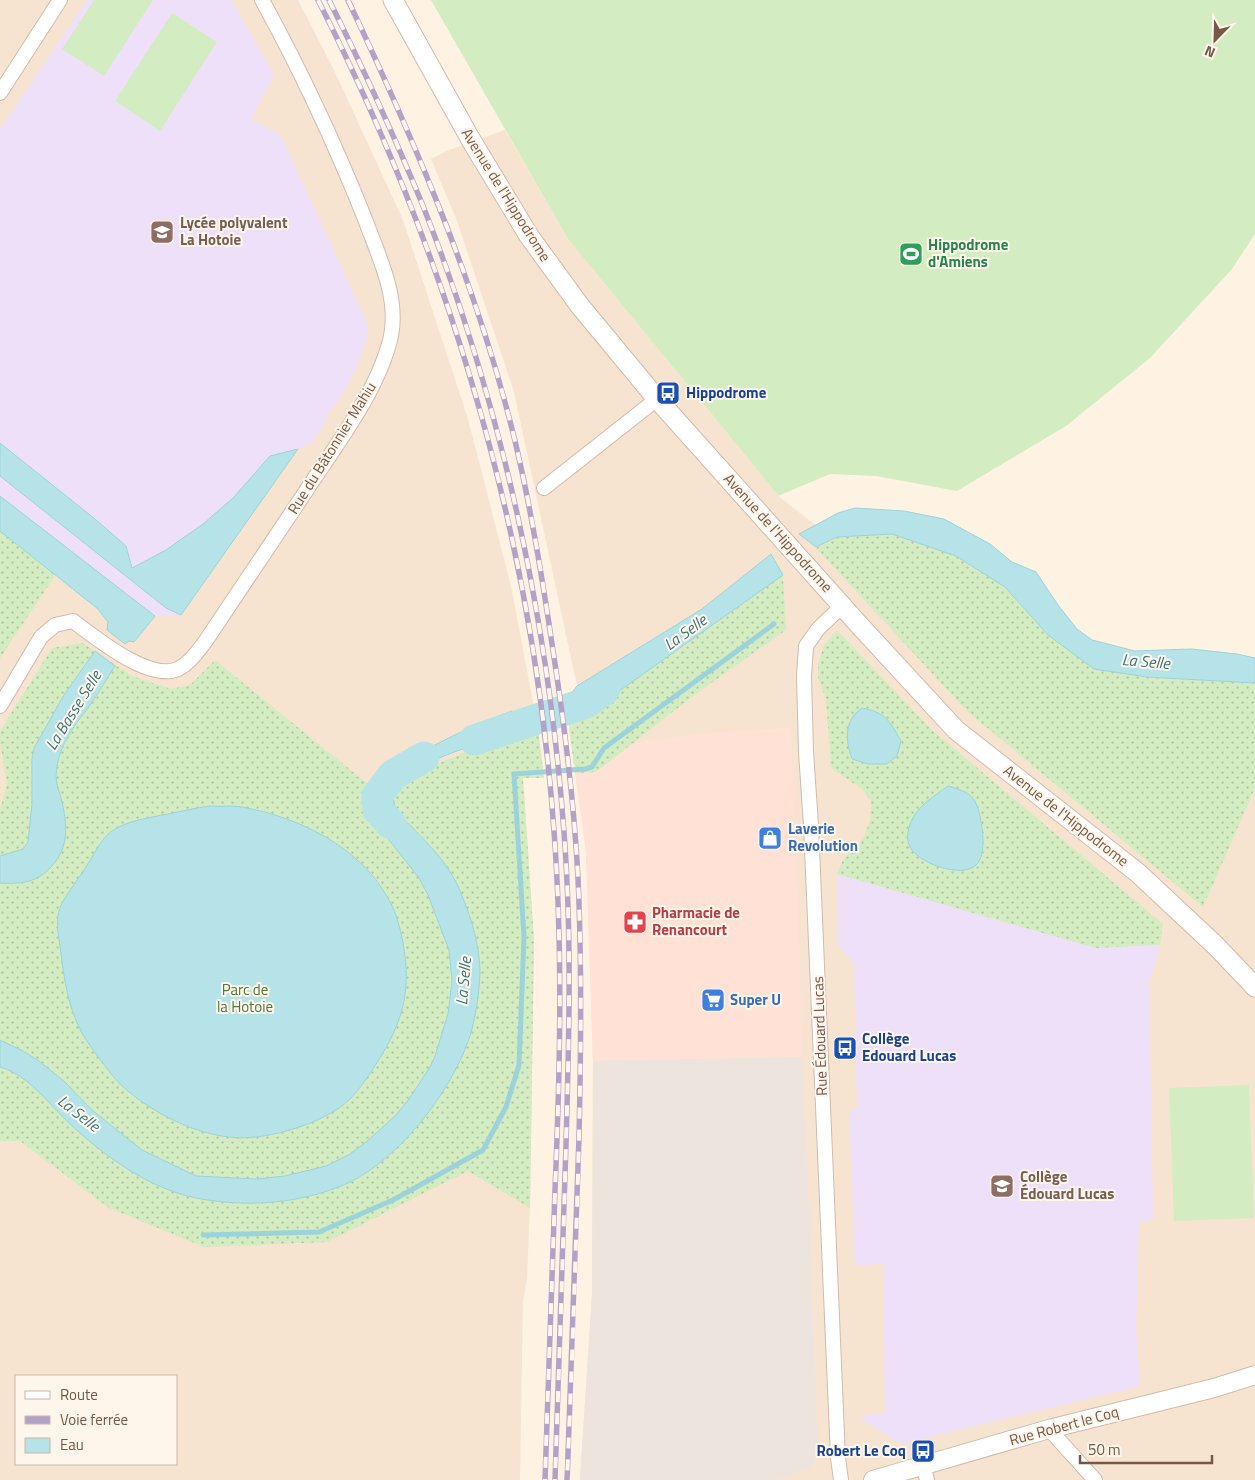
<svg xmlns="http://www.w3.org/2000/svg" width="1255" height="1480" font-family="'Titillium Web',sans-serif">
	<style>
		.residential { fill: #f6e4d1; fill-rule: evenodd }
		.commercial { fill: #ffe1d6 }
		.industrial { fill: #ede4de }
		.education { fill: #efe0fa }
		.grass { fill: url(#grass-dots) }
		.garden { fill: #d4ecc1 }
		.water { fill: #b6e3e8; stroke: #9cd3db }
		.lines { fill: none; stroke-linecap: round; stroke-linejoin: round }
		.stream { stroke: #9cd3db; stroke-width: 5 }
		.river { stroke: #b6e3e8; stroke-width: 31 }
		.minor-casing { stroke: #d2bbab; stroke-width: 16 }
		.tertiary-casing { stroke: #d2bbab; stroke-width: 20 }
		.secondary-casing { stroke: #d5bba9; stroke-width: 21 }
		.minor { stroke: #fff; stroke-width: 14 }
		.tertiary { stroke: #fff; stroke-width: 18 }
		.secondary { stroke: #fff; stroke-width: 19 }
		.rail-casing { stroke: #b4a1c8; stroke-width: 5.5 }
		.rail { stroke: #fff6eb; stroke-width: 4; stroke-dasharray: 11; stroke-linecap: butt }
		.labels { text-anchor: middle; stroke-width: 4; stroke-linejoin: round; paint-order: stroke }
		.street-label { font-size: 15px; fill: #775747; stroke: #fff6eb }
		.education-label { font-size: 15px; font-weight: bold; fill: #785e54; stroke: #fff6eb; text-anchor: start }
		.leisure-label { font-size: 15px; font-weight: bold; fill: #27864d; stroke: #fff6eb; text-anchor: start }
		.transit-label { font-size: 15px; font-weight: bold; fill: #164399; stroke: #fff6eb; text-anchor: start }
		.shop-label { font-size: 15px; font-weight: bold; fill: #366cbe; stroke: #fff6eb; text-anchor: start }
		.health-label { font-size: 15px; font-weight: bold; fill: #be3a42; stroke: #fff6eb; text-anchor: start }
		.park-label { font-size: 15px; fill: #50783c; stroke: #fff6eb }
		.water-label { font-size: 16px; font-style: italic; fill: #3a757e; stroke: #fff6eb }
	</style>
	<defs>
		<pattern id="grass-dots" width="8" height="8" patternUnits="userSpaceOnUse" patternTransform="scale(1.25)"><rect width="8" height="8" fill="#d4ecc1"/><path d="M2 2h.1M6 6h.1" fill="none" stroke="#b1c29f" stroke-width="1.8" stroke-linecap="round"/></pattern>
	</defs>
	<rect width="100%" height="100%" fill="#fef2e3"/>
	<path class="residential" d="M0,0H298L334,70L403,220L468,419L511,586L538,728L544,778H523L534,940L530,1208L527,1279L523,1301L520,1480H0ZM16,1376H176V1464H16Z
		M505,130L568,239L769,484L778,496L818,527L1110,666L1255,669V1480H580L592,1294L593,1061L586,851L568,719L581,718L701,609L577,686L514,392L457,221L431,159L449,150Z"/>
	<path class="commercial" d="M791,728L803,1057L593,1061L586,851L575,773L596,772L634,743L705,733Z"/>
	<path class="industrial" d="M803,1057L818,1454L811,1467L774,1480H580L592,1294L593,1061Z"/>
	<path class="education" d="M87,0H232L274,75L251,119L276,132L282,138L368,325V333L358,364L344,391L328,415L324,425L312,443L297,449L181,615L155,616L0,496V129Z
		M837,874L1096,948L1160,945L1149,983L1153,1219L1139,1222L1136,1329L1140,1386L901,1444L862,1420L863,1415L885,1413L883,1264L855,1265L849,1110L857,1109L854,964L838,945Z"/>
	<path class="grass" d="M0,522L60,568L0,658Z
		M892,534L956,556L1005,587L1048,635L1147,677L1255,683V788L1203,907L967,711L816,548L837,537Z
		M783,575L786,630L693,696L596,772L575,773L568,719L581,718Z
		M837,630L931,729L1163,924L1160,945L1096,948L837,874L843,860L863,839L870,821L871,801L862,789L831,768L826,699L818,678V665L824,645Z
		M83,643L132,676L171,689L190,685L215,660L374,789L516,732L536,726L538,728L544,778H523L534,940L530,1208L468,1171L327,1242L204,1247L109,1208L20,1141H0V809L7,785L0,742V731L52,648Z"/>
	<path class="garden" d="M94,0H153L104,76L62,49Z
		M431,0H1255V234L1232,269L1150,358L1066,426L957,491L876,476L830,474L778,496L769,484L568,239Z
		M172,13L217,42L160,131L115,101Z
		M1249,1085L1254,1218L1174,1221L1169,1088Z"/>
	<path class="water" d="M0,443L95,519L126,546L132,568L166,550L203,524L233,498L270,456L298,449L181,615L166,608L0,476Z
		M0,496L155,616L134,642L129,641L125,644L107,630L108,622L98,609L0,531Z
		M855,508L904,511L944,519L990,544L1012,562L1036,572L1058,605L1077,629L1092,640L1135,651L1191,649L1237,654L1255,658V683L1147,677L1094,669L1048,635L1005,587L956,556L892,534L837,537L816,547L799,534L838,513Z
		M771,554L783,575L581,718L568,719L566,700L577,686L702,609Z
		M95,651L115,666C106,680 98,694 88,708C76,723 65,738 59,757C57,765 55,775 57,783C57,788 60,793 61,798C67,823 70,846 52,866C37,883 21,884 0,883V856L23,849L28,842L32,804V759L34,748L64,695Z
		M862,708C885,712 890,721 901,741L897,756L887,764H868L852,759C845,740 844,720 862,708Z
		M512,711L516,732C475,745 429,756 395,785L383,777C396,764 413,756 429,748C456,734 483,721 512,711Z
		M372,782L393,796L395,808L398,813C422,838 450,862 462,896C472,919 480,948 480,973C479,994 476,1016 470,1036C452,1091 399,1160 346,1184C299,1204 250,1207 201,1199C150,1190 104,1156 68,1122C47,1102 28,1075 0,1067V1040L23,1051L39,1061L65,1082L92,1110L142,1150L196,1176L256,1179L285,1176L326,1166L350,1154L366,1142L395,1116L409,1099L430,1067L435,1056L448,1014L452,981L449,950L428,895L419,878L367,812L365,797Z
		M948,786C972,793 976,796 981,821C983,835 986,855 976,865C962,879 916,863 909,845C905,836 910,821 916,813C924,802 937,794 948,786Z
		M210,806C220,807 232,805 242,807C298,817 359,846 388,898C397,913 401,931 404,949C411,993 402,1023 378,1061C370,1074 361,1088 350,1099C329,1120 284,1134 256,1137C209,1143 153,1115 120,1084C111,1075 104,1064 96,1054C90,1045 83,1037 79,1027C68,1005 64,978 61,954C60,941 55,925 59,911C62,899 77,881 84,870C91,860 102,837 112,831C129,820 148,818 168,814C182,811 195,808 210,806Z"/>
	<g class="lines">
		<path class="stream" d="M203,1235L319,1232L393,1200L483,1150L506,1107L519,1065L524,937L514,774L585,769L592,767L604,748L774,624"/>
		<path class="river" d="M474,740L586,703L604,690
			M391,824L378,810L377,796L393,775L424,757"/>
		<g class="minor-casing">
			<path id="minor" d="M0,93L60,0
				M544,488L657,399
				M0,706L41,637L55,625L73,621C95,637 149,682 178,669C190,663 197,652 205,642C239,592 272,541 306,491C336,445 379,390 391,336C399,296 378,255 365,219C335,144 301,71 262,0
				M1049,1429L1095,1480
				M923,1465L927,1480
				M841,1480L838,1458L811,825L806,752L804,676L806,646L818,629L842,606"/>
		</g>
		<g class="tertiary-casing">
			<path id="tertiary" d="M873,1480L1049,1429L1214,1388L1255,1375"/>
		</g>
		<g class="secondary-casing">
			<path id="secondary" d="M393,0L471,140L529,236L580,306L657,399L861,627L956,730L1138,873L1216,946L1255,987"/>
		</g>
		<use href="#minor" class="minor"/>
		<use href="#tertiary" class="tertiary"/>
		<use href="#secondary" class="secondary"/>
		<g class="rail-casing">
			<path id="rail" d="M318,0C451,262 533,537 554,831C563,951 560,1071 555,1190C552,1287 548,1383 545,1480
				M329,0C362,66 393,133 421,201C501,401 548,617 564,832C572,936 569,1040 566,1144C563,1256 559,1368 555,1480
				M348,0C415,142 478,288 515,441C531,508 542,576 552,644C564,721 574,800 578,878C582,964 581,1051 579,1137C576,1252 572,1366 567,1480"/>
		</g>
		<use href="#rail" class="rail"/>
	</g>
	<defs>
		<g id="school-square" transform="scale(1.25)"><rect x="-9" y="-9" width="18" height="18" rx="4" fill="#8d6e63" stroke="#fff6eb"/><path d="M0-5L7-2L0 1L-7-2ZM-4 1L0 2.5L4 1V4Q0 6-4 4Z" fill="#fff"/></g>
		<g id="stadium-square" transform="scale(1.25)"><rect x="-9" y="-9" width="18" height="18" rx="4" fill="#2e9e5b" stroke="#fff6eb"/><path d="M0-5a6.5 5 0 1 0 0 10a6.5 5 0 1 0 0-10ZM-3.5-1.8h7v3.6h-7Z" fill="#fff"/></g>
		<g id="bus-square" transform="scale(1.25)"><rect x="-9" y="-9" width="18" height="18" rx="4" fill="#1a4fb4" stroke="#fff6eb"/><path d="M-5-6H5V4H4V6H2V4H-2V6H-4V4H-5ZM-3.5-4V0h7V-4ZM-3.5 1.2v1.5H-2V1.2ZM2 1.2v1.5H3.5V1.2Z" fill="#fff"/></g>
		<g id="shop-square" transform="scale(1.25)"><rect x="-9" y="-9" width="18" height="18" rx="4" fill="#3f7fe0" stroke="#fff6eb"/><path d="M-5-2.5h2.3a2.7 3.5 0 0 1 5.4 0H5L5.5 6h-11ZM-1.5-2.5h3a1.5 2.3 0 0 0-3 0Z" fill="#fff"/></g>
		<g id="pharmacy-square" transform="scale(1.25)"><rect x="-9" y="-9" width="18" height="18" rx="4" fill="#e0444e" stroke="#fff6eb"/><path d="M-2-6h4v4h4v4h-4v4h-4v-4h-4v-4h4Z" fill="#fff"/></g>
		<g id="supermarket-square" transform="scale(1.25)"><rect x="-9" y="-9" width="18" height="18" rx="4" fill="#3f7fe0" stroke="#fff6eb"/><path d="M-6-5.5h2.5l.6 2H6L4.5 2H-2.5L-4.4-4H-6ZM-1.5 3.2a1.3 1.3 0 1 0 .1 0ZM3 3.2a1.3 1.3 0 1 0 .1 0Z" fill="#fff"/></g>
	</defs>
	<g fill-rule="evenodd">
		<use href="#school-square" x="162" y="232"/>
		<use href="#stadium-square" x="911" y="254"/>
		<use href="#bus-square" x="668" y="393"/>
		<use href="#shop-square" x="770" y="838"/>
		<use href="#pharmacy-square" x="635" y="922"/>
		<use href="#supermarket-square" x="713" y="1000"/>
		<use href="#bus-square" x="845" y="1048"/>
		<use href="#school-square" x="1002" y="1186"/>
		<use href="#bus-square" x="923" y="1451"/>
	</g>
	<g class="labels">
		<g class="street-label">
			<text transform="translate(506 195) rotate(58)" y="5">Avenue de l'Hippodrome</text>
			<text transform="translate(332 448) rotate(-58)" y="5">Rue du Bâtonnier Mahiu</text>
			<text transform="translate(778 533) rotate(48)" y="5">Avenue de l'Hippodrome</text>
			<text transform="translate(1066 816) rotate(38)" y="5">Avenue de l'Hippodrome</text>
			<text transform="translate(820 1036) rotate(-92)" y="5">Rue Édouard Lucas</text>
			<text transform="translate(1064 1426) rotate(-15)" y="5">Rue Robert le Coq</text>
		</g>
		<g class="education-label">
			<text x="180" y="228">Lycée polyvalent<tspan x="180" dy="17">La Hotoie</tspan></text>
			<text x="1020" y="1182">Collège<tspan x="1020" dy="17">Édouard Lucas</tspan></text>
		</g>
		<g class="leisure-label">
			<text x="928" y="250">Hippodrome<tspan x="928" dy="17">d'Amiens</tspan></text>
		</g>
		<g class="transit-label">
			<text x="686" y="398">Hippodrome</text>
			<text x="862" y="1044">Collège<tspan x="862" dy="17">Edouard Lucas</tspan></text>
			<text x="906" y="1456" text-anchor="end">Robert Le Coq</text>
		</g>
		<g class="shop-label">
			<text x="788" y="834">Laverie<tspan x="788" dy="17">Revolution</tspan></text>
			<text x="730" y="1005">Super U</text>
		</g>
		<g class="health-label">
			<text x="652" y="918">Pharmacie de<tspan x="652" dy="17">Renancourt</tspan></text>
		</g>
		<g class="park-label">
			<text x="245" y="995">Parc de<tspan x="245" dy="17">la Hotoie</tspan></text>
		</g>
		<g class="water-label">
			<text transform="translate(685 632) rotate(-36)" y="6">La Selle</text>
			<text transform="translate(1146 661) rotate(5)" y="6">La Selle</text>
			<text transform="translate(73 710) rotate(-58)" y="6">La Basse Selle</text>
			<text transform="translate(463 981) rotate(-85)" y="6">La Selle</text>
			<text transform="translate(79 1113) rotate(38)" y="6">La Selle</text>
		</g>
	</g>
	<rect x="15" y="1375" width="162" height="90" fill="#fff6eb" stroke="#c9b6a9"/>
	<rect x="25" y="1391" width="25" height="8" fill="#ffffff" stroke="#c9b6a9"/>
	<text x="60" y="1400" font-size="15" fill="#775747">Route</text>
	<rect x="25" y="1416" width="25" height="8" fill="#b4a1c8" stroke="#c9b6a9"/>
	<text x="60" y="1425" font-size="15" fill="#775747">Voie ferrée</text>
	<rect x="25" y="1438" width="25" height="15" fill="#b6e3e8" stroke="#c9b6a9"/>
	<text x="60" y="1450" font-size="15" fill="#775747">Eau</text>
	<g transform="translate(1215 40) rotate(203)" stroke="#fff6eb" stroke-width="4" paint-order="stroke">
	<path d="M0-4L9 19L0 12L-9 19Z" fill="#775747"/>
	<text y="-8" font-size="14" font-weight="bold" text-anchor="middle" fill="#775747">N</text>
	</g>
	<path d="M1080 1455v8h132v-8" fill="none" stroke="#775747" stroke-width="2.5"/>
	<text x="1088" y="1455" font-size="15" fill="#775747" stroke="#fff6eb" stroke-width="4" paint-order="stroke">50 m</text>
</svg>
